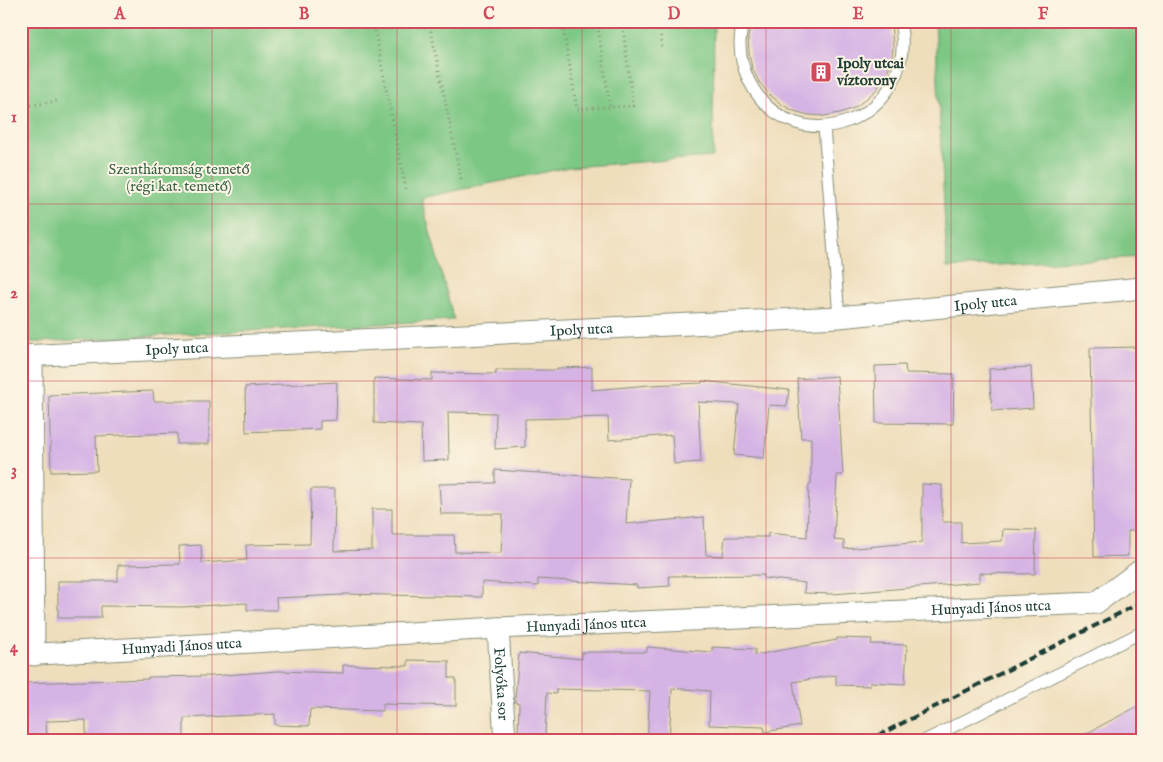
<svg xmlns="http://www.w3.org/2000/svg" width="1163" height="762" font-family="'IM FELL English',serif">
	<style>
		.green { fill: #7dc784; stroke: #4e825c }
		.building { fill: #d6b3e5 }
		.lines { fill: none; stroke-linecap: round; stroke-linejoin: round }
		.service-casing { stroke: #878e78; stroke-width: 13 }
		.minor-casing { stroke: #878e78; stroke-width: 23 }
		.path { stroke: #878e78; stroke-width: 3; stroke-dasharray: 1 4; stroke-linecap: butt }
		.service { stroke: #fff; stroke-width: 11 }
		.minor { stroke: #fff; stroke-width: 21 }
		.rail { stroke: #1f3d34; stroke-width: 4; stroke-dasharray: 8 4; stroke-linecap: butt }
		.grid { fill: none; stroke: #d1495b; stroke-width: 1; stroke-opacity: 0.55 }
		.labels { text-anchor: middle; stroke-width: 4; stroke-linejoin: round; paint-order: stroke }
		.poi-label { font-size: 15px; font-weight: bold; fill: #1f3d34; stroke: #fcf5e5; text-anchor: start }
		.park-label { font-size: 15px; fill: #366048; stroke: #fcf5e5 }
		.street-label { font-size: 15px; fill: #1f3d34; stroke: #fcf5e5 }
		.neatline { fill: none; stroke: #d1495b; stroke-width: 2 }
		.grid-label { font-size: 16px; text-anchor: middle; font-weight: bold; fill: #d1495b }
	</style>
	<rect width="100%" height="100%" fill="#fcf5e5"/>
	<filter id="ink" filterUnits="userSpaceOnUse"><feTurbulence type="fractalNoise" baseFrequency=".02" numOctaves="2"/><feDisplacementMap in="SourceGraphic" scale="10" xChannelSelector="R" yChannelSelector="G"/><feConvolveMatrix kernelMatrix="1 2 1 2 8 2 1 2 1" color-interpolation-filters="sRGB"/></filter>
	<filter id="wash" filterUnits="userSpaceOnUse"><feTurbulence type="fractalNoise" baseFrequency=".0096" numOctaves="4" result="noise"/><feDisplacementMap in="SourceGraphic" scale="20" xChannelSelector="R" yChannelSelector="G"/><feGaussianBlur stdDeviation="1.12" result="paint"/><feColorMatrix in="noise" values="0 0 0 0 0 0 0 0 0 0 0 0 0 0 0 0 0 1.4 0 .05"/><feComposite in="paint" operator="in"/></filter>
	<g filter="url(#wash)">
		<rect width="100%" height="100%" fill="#efdebc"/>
		<path class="green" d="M21,21H714L713,157L569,167L421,198L454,320L21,343Z
			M935,21H1142V257L947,268Z"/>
		<g id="blocks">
			<path class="building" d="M752,21H890L892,33L893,48L891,63L885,76L877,89L866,99L854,108L840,113L824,116L809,115L794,111L781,104L769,94L759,82L752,68L749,53L748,37Z
				M1140,347L1142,531H1128V556L1094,557L1090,348Z
				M905,365L906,373L954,374L953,424L876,423L875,366Z
				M592,367V390L649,385L702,383V381L789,390L787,406L769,405L764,458L734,455L739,404L698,402L701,462L674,464L672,435L609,440L608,417L525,419V447L495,449L496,413L448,412L449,460L422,461L421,425L374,423V378L432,380V373L496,374V370H557V368Z
				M1031,367L1033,408L992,411L989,369Z
				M837,376L843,475H837L834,540L844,541V549L922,542V484L942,485V522H961V543L1002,541L1003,529L1036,530L1035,574L980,573V582L833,594L804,593L805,583L763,578L764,575L669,576L670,586L637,588V585L538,579V586L482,582V597L343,594V595L276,598L277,610H247V603L183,607L101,606V618H58V581H118V565L180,564L179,546L201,545L202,563L247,560L246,545L310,544L311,489H335L334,551L372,550V509H392V535H454L455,552L501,553L503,514H441L439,484L495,483V470L629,479L626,524L704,517L706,555L723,556L725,537H768V533L807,537L809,484H811V438H801L797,379Z
				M337,382L336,420L320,421V429L246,432L245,387Z
				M153,391L154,401H209V444H177V433L96,436L97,471L51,472L49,395Z
				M837,638L872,639L871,644L907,645L905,684L870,682V686L836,685V675L793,682L800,726L765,732L764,727L709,725L710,691L672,688L669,741H647L650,691L556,689V694L547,693L545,736H518L519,703L515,702V698L519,653L582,659V652H647V647L712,652V647L755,649V655L837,640Z
				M408,660L449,661V678H456V706L383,704V711L310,709L309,726L275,725V714L184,718V741H86V720L46,721L47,741H26L25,722H21V683L148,679V677L212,676L277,671L343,673V665L408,666Z
				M1142,704V741H1072Z"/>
		</g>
	</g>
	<g filter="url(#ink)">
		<use href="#blocks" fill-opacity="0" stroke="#878e78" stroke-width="1"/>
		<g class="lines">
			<g class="service-casing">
				<path id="service" d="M744,21C737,41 740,62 749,81C793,168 921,120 900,21
					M824,127L839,317
					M924,741L1142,632"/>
			</g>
			<g class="minor-casing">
				<g id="minor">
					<path id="s1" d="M21,356L839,317L1142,288"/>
					<path d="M32,356L34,655"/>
					<path id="s2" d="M498,628L505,741"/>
					<path id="s3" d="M21,655L498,628L1096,603L1142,569"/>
				</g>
			</g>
			<path class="path" d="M373,21L406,190
				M429,21L461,179
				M562,21L577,109L633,106L622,21
				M597,21L610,107
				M659,21L662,48
				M21,107L57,101"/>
			<use href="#service" class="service"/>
			<use href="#minor" class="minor"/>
			<path class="rail" d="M867,741L1142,602"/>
		</g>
	</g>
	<path class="grid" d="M212,21V741M397,21V741M582,21V741M766,21V741M951,21V741M21,204H1142M21,381H1142M21,558H1142"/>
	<defs>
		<g id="building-square" transform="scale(1.125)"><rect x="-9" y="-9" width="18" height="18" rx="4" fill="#d1495b" stroke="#fcf5e5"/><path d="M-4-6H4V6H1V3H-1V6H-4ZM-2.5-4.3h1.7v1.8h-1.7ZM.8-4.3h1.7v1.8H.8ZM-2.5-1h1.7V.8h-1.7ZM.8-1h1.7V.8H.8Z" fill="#fff"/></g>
	</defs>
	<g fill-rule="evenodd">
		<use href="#building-square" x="821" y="72"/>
	</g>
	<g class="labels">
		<g class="poi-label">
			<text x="837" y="68">Ipoly utcai<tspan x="837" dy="17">víztorony</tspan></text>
		</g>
		<g class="park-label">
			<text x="179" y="174">Szentháromság temető<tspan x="179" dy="17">(régi kat. temető)</tspan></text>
		</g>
		<g class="street-label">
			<text dy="5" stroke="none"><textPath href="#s1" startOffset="966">Ipoly utca</textPath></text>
			<text dy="5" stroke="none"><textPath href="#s1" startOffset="561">Ipoly utca</textPath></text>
			<text dy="5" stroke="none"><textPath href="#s1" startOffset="156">Ipoly utca</textPath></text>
			<text dy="5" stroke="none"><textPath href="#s3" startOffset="971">Hunyadi János utca</textPath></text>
			<text dy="5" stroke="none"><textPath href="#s3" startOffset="566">Hunyadi János utca</textPath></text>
			<text dy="5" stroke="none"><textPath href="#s3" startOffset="161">Hunyadi János utca</textPath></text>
			<text dy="5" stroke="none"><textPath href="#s2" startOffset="56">Folyóka sor</textPath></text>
		</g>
	</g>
	<rect width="1163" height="762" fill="none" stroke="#fcf5e5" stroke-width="55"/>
	<rect x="28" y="28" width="1108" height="706" class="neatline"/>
	<g class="grid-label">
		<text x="120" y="19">A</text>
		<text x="304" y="19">B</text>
		<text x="489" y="19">C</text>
		<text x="674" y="19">D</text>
		<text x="858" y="19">E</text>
		<text x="1043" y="19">F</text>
		<text x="14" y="122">1</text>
		<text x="14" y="298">2</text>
		<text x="14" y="475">3</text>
		<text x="14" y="652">4</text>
	</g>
</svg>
